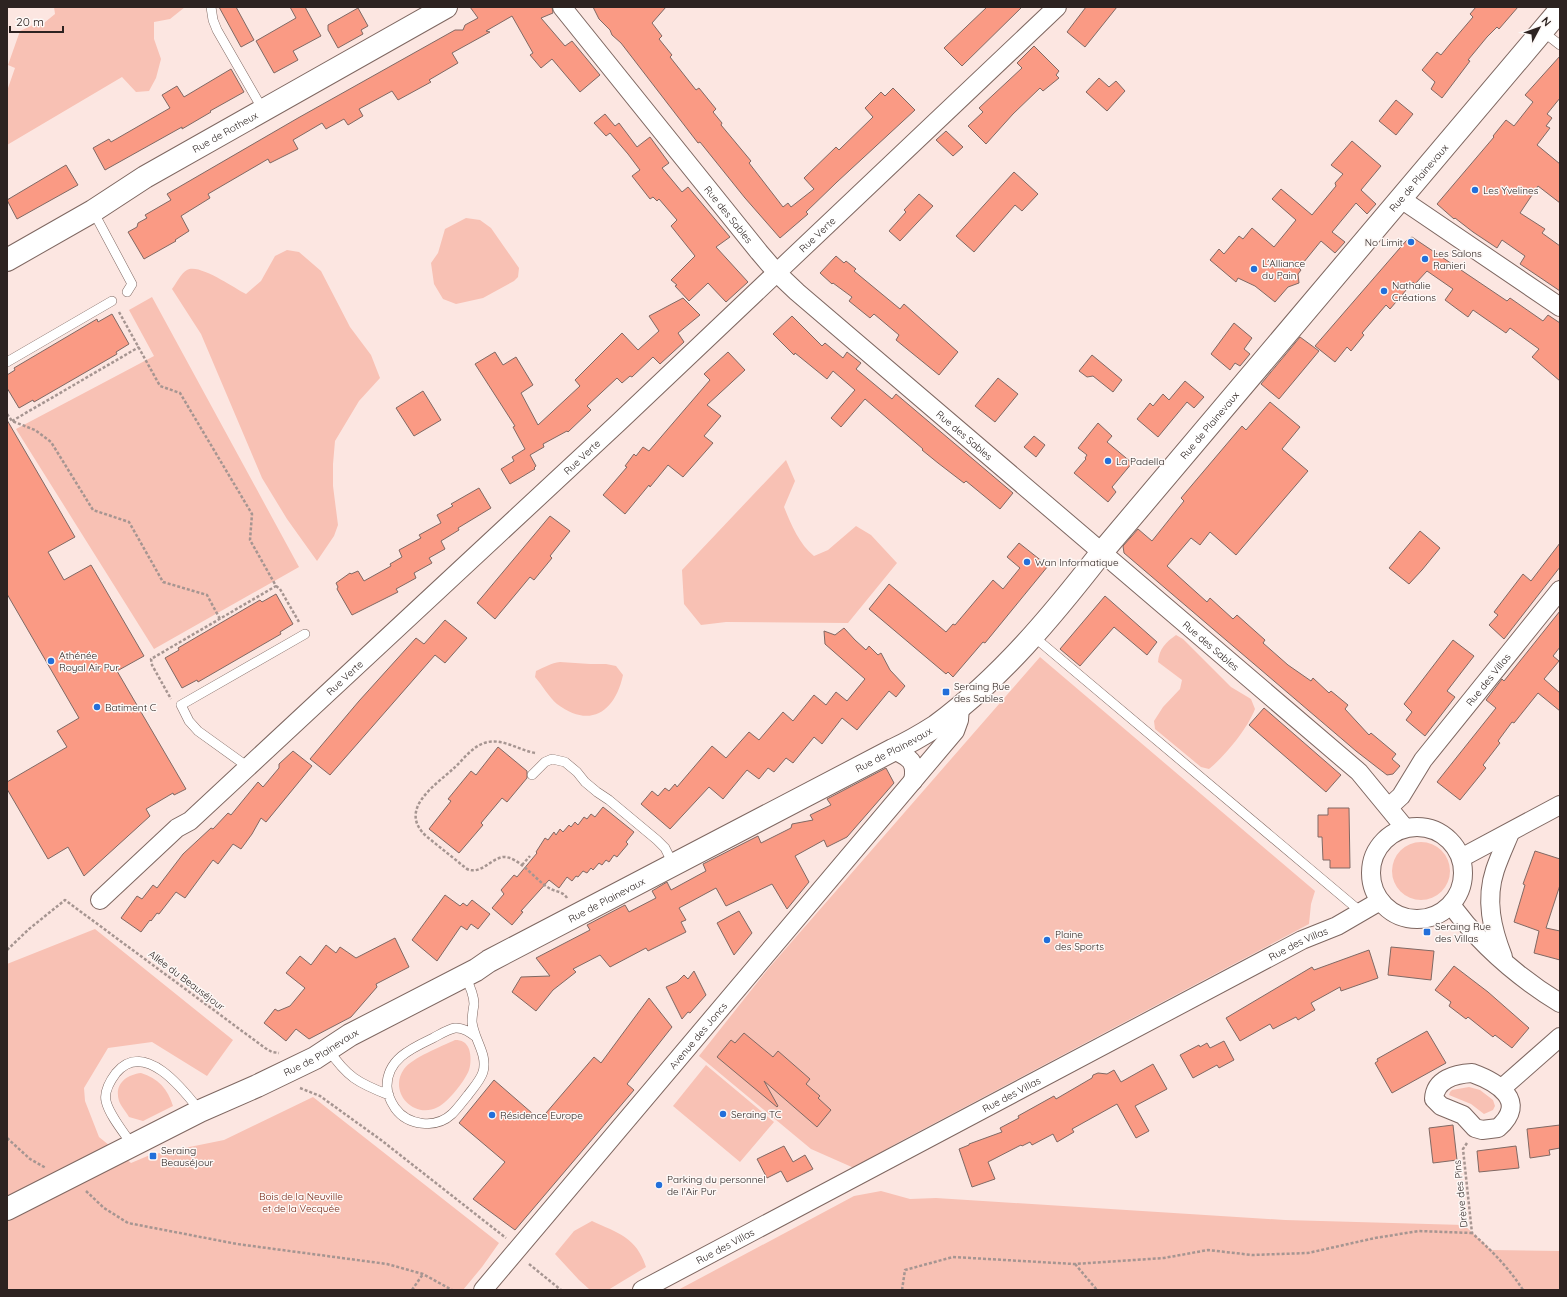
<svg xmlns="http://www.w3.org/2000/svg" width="1567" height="1297" font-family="Quicksand,sans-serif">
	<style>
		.green { fill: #f8c1b4 }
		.building { fill: #fa9a84; stroke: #806964 }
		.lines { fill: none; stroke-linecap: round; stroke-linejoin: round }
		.service-casing { stroke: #7e6761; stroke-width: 10 }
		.minor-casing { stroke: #7e6761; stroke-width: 20 }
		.tertiary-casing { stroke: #7e6761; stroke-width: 24 }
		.path { stroke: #a69591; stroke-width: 2.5; stroke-dasharray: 3 2; stroke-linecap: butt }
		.service { stroke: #fff; stroke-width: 9 }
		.minor { stroke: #fff; stroke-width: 18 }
		.tertiary { stroke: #fff; stroke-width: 22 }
		.poi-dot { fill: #226fda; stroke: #fdf8f6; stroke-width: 1.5 }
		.labels { text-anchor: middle; stroke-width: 3; stroke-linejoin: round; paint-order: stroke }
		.street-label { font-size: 10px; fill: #2d2321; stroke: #fdf8f6 }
		.poi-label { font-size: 10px; fill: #2d2321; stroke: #fdf8f6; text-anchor: start }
		.park-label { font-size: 10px; fill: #74210f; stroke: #fdf8f6 }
	</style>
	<rect width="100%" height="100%" fill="#fce6e1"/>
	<path class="green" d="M54,7H185L170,19L154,22V39L161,59L156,78L149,91L136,92L122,77L7,145V91L15,68L8,65L20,31L33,25L44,23L55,14Z
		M466,218L480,220L491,228L519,268L518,277L514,281L483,298L456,304L443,299L434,284L431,263L438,253L445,229Z
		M287,250L299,252L321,271L350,327L371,355L380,378L359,401L335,441L333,464V486L338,525L334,536L317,561L287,519L262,478L201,334L172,289C176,284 181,273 187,270C199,263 234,288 246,294L261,281L275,256Z
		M152,297L299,567L154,649L16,429L154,356L129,310Z
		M786,460L795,481L784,507C791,524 799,544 814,556L828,550L856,526L871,535L897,563L848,623L726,622L701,625L684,604L682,570Z
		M1176,635L1183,639L1231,687L1251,699L1255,709C1248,728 1225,756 1209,769L1201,767L1155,729L1154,721L1163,707L1180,689L1182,680L1158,662C1159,649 1166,642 1176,635Z
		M1040,657L1315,891L1311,904L1309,924L899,1142L854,1168L811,1149L699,1056L768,969Z
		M560,662L590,664H606L616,666L623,675C615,712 590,729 557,704C549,697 542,685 535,677L536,671C545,667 551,663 560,662Z
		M1392 871a29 29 0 1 1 58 0a29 29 0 1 1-58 0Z
		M95,929L233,1040L207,1076L152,1042L108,1048L84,1088L85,1101L99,1137L131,1163L150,1155L224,1140L313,1097L499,1243L482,1267L463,1290H7V964Z
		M455,1040C462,1040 466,1042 469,1049C471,1055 471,1064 469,1070C465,1081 448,1102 438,1107C413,1120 388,1091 404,1069C412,1058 442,1046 455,1040Z
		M706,1065L774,1122L740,1162L673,1106Z
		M141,1073C158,1078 168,1089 173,1106L143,1121L129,1117C126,1112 121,1106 119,1101C114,1084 126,1075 141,1073Z
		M1469,1087L1480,1090L1493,1100L1495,1106L1493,1110L1484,1114L1471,1104L1449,1095L1450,1092L1452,1090Z
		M881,1191L910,1199L936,1198L1285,1220L1464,1225L1491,1250L1560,1251V1290H678L854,1196Z
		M592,1221C618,1233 636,1237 646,1267L608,1290H593L589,1289L579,1280L555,1254L574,1231Z"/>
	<path class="building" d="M219,7H236L254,40L241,47Z
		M290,7H305L321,36L293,51L298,60L274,73L256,41L296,18Z
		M470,7H552L553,13L541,18L565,46L572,41L600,75L580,92L552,59L541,68L530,55L533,53L512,16L486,31L490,32L452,53L458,63L429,80L431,82L398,100L392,91L359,109L363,116L348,125L344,119L326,129L322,123L293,140L298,149L270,163L268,159L208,194L210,198L181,216L189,231L175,240L176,241L144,259L128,232L137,227L138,223L147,218L145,215L171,200L167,194L298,118L455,30H463L465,25L478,18Z
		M593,7H666L652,23L662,36L659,39L672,55L670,57L696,90L699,88L716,109L713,112L722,123L721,125L751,161L749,163L783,207L788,203L791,207L814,189L804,178L836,147L839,150L873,117L865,108L881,92L885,96L893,88L915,110L837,182L806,212L808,214L780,238L745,198L700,142L698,143L621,43L612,35L610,30L599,19Z
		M987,7H1022L962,66L944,48Z
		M1086,7H1117L1085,47L1067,32Z
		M1476,7H1518L1499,29L1497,27L1487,37L1468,60L1470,61L1442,98L1431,89L1435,82L1422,70L1437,52L1441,55L1450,44L1473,17L1470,14Z
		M358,8L368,26L361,30L363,34L338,48L328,30V25Z
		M1034,46L1059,71L1056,75L1059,78L1043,91L1040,88L1013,114L986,144L968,126L983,112L979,108L1022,68L1017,63Z
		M1560,56V98L1547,114L1552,118L1546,126L1550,128L1537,145L1560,164V203L1538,186L1520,213L1545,229L1542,233L1560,246V291L1520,264L1525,256L1502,240L1497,248L1473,232L1455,218L1454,219L1437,204L1494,137L1493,136L1506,120L1514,126L1533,102L1525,95Z
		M231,69L244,92L210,111L211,112L182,129V127L105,170L93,148L109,139L111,142L170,108L162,95L177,86L184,97Z
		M1099,78L1109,87L1116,81L1125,91L1107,111L1086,92Z
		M1396,100L1413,114L1396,135L1379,121Z
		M605,114L615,126L619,123L637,147L650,137L669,163L662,168L682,192L688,187L730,237L716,247L748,282L726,302L708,283L689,301L675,286L677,285L671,280L695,256L671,226L677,220L659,199L657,201L653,197L650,199L632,176L640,170L628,154L610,133L606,136L594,123Z
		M946,131L963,147L953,156L936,140Z
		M1352,141L1381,166L1361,190L1376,204L1367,214L1356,203L1332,232L1345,242L1335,253L1321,241L1299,268L1301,270L1298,274L1299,283L1288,287L1275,302L1255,286L1238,278L1236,282L1210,260L1219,249L1224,254L1239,236L1243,239L1252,228L1274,247L1296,220L1272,199L1281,189L1312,215L1336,186L1335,183L1343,174L1331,165Z
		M66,165L78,185L17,219L7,200Z
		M1014,172L1038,194L1022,211L1015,205L974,252L956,236Z
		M919,194L933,206L900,241L889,231L906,212L904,210Z
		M1412,237L1507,301L1510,298L1543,321L1548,315L1560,323V381L1532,357L1539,349L1510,328L1506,333L1473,310L1468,317L1445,300L1453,289L1427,271L1415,284L1413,282L1390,309L1386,305L1362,333L1364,335L1351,351L1347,347L1335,362L1315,346L1406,241Z
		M836,256L844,263L846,261L856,269L854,271L900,309L904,304L958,352L939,375L896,340L899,335L874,314L870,318L849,301L852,297L833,283L832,284L820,273Z
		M683,298L700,315L678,333L684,342L660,364L653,357L632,377L630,376L622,383L617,378L587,406L591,410L568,432L567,431L543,444L544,447L530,455L536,466L534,468L535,469L510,484L501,469L514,461L512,457L525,449L513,427L515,426L475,364L495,352L503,365L516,357L533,385L521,393L538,425L580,386L575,380L622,333L638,350L659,331L649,316Z
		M112,314L129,344L116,352L117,354L34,402L33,400L19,408L7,388V375L15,370L14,368L97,319L98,322Z
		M792,316L822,346L825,343L843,358L847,352L861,363L856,369L892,399L896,394L1013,493L1000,509L966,481L964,483L938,463L922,450L923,449L865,399L841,427L831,418L855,390L833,371L827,379L795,353L794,355L773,334Z
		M1234,323L1252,338L1244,349L1250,354L1240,366L1235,363L1230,370L1211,354Z
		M1300,337L1319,351L1279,399L1261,384Z
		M728,352L745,370L707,405L721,416L704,436L713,443L683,477L668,465L650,487L649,485L625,514L603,495L627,467L625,466L634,454L636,456L643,447L649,451L710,380L704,374Z
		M1092,355L1122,380L1113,392L1093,376L1087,377L1079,371Z
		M998,378L1018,394L995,422L975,406Z
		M1185,381L1204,397L1194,408L1187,402L1158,437L1137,419L1150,403L1153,406L1163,394L1169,400Z
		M423,391L441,420L414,436L396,408Z
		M1270,402L1300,427L1282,449L1308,471L1236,555L1210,532L1200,545L1191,538L1167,566L1207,602L1210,598L1233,619L1237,615L1265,640L1263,643L1288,665L1311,681L1313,678L1329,693L1331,691L1348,705L1345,709L1369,735L1371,733L1396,754L1392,759L1400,766L1393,774L1387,775L1356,751L1124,553L1123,546L1138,529L1152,541L1184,501L1181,498L1242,426L1246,430Z
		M7,420L75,537L48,552L64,580L91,565L144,656L117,671L186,789L174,795L173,793L146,809L150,816L84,876L68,847L48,859L7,789V782L67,747L57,731L79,718L7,594Z
		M1098,423L1112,436L1107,442L1132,463L1112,487L1116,492L1108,502L1074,473L1086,459L1085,458L1087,455L1078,448Z
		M1034,436L1045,445L1036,457L1024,447Z
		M479,488L491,508L458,528L459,530L441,541L445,549L429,558L432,563L414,573L416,578L396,589L398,592L352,615L337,589L338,587L336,583L350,573L351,574L358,571L364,581L391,566L390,564L402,557L399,550L421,538L419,535L441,523L437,515L453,506L451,504Z
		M550,516L570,531L550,556L552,558L534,580L530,577L495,619L477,603Z
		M1420,531L1440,548L1422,570L1409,584L1389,568Z
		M1019,543L1048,566L985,643L983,642L953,677L948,672L946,674L869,609L889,584L946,632L953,624L955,625L993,580L1003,589L1020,568L1007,557Z
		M1560,543V567L1504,639L1489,625L1498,615L1494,612L1523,574L1531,581Z
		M276,594L293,624L280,632L281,634L198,682L197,680L182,688L165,658L179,650L178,648L260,600L262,602Z
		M1105,596L1157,642L1147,655L1114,627L1080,666L1060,649Z
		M1560,611V647L1553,656L1559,661L1544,679L1560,693V711L1538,693L1514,723L1512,722L1498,741L1500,743L1483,765L1486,768L1460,800L1437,782L1496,708L1486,700L1502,679L1504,681Z
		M445,620L467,638L445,663L435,655L330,775L310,759L359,701L416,638L424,644Z
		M844,628L855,640L866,650L869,646L878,655L881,653L890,670L905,686L896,697L889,691L857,730L842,718L822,744L814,737L793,763L786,758L774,772L768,768L759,779L747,770L723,799L709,787L670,829L641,804L652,791L658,796L665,788L669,791L675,784L677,787L712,746L726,758L749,732L759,740L783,712L793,721L814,695L826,705L836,692L847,701L865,679L825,644L824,631L835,635Z
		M1453,640L1474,656L1447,691L1455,697L1425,736L1406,720L1412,712L1404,704Z
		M1264,708L1341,775L1326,792L1249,725Z
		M498,747L527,771V778L507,802L502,798L481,823L483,825L459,853L429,829L451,801L448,799L471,771L476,775Z
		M293,751L312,766L266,822L261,818L252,834L241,849L233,844L218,864L213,860L185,898L176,892L159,914L157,913L151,921L150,920L141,932L121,918L137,896L142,899L153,885L157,888L183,854L211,828L213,829L228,813L231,815L258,782L263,787L279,768V764Z
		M886,768L894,783L847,837L827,847L824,840L795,856L809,882L787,909L772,884L726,906L716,888L679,908L686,920L681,922L686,932L648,951L646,948L610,967L600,955L573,969L576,972L553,990L536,1011L512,992L521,977L550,976L536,958L590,930L587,925L625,905L629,912L656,898L652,891L667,882L671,890L706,871L703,864L758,836L761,843L791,828L792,824L813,820L810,815L831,805L827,799Z
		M603,807L634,832L626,842L628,844L617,857L614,855L609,862L606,860L602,865L599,863L593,870L591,868L587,873L583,871L578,877L576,876L572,881L567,877L559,888L549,880L521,911L523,912L512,925L492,908L504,894L501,890L514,875L517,877L537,853L536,852L545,838L548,840L554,832L556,835L560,829L563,832L569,825L571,827L575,822L578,825L584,817L587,819L591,814L595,817Z
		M1328,808H1349L1350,868H1330V860H1323L1322,837H1318V815H1328Z
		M1535,851L1560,859V885L1546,928L1560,931V960L1534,953L1539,931L1514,922L1525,885L1523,884Z
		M445,895L460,906L463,903L467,906L472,900L490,914L478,929L471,924L467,930L461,926L437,961L412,940Z
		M739,911L752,933L734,955L717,923Z
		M395,938L409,967L376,984L377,987L351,1017L309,1039L296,1029L286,1041L264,1023L275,1009L278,1011L290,1006L305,988L286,973L300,956L311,965L326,945L336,953L340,947L356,958Z
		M1391,947L1434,951L1431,980L1388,975Z
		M1369,950L1378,978L1341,991L1340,987L1311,1003L1315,1010L1298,1020L1296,1017L1273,1029L1270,1024L1240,1041L1226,1018L1312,967L1314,970Z
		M1454,966L1488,992L1529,1028L1512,1048L1495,1035L1493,1037L1468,1017L1466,1019L1449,1006L1451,1002L1435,990Z
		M694,971L706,995L690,1013L688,1012L682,1019L666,987L677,982L684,975L688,979Z
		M649,998L672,1027L627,1084L634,1090L515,1230L473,1199L505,1162L459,1123L494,1080L540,1120L594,1057L601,1063Z
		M1427,1031L1446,1063L1392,1093L1375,1063L1378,1061L1377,1059Z
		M744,1033L773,1057L778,1051L810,1079L806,1084L820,1096L818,1098L831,1110L817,1127L764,1081L778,1106L777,1107L717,1057L731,1040L735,1043Z
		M1224,1041L1234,1060L1219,1068L1217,1065L1193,1078L1180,1055L1199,1045L1200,1047L1207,1043L1210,1048Z
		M1153,1064L1167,1089L1135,1106L1149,1131L1136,1138L1117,1104L1072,1129L1074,1132L1057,1142L1053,1134L1032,1145L1030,1142L1022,1146L1021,1145L988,1162L995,1179L972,1187L959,1149L969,1145V1144L1002,1132L1000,1128L1019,1118L1018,1116L1054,1096L1056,1099L1092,1078L1093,1075L1098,1073L1107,1074L1114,1070L1121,1082Z
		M1453,1125L1457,1160L1433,1163L1429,1128Z
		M1560,1125V1148L1549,1150L1550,1155L1530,1158L1527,1129Z
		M784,1146L793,1162L805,1155L813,1169L787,1182L781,1171L767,1178L757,1159Z
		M1516,1146L1519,1168L1479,1172L1477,1151Z"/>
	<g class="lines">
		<g class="service-casing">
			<path id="service" d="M211,7L213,20L217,30L263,110
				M1542,31L1560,45
				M93,211L132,284L127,292
				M7,362L112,301
				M1033,636L1361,912
				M248,767L198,731L189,721L181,705L305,634
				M532,775L545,762L552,759L565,762L577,772L585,782L597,792L609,800L657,840L665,848L673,864
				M465,976C469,984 474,994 474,1004C473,1010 472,1016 472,1022C474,1040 488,1054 483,1072C480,1081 473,1088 468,1095C463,1101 458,1108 452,1114C436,1129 408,1126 395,1108C391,1102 387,1094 387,1086C387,1059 412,1048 433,1038C439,1035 448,1029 455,1028C463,1027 470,1032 476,1037
				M328,1049C347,1077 358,1083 389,1095
				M133,1146C125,1134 109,1115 106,1101C104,1092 110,1081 116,1073C144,1039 183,1089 200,1111"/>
		</g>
		<g class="minor-casing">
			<g id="minor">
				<path id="s1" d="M562,7L759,252L777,273L797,292L1359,772L1405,828"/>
				<path d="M1401,199L1560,307"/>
				<path d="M893,750C910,757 917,762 913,781"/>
				<path id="s2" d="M1389,807L1401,796L1423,760L1560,590"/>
				<circle cx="1417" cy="873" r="46"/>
				<path d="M1461,858L1560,805"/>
				<path id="s3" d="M100,900L177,828L190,821L618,423L1057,7"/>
				<path d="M1451,905C1480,944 1519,978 1560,1003"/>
				<path d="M1503,957C1492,929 1485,900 1495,870C1499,858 1505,845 1510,833"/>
				<path d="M1472,1073C1497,1082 1529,1101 1498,1128L1482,1130L1475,1128L1463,1115L1441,1106L1434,1099C1435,1079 1455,1074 1472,1073Z"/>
				<path d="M1502,1088L1560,1037"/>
				<path id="s4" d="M483,1290L955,731L959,720L960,706"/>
				<path id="s5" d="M642,1290L1302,940L1337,926L1380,901"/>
			</g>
		</g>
		<g class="tertiary-casing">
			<g id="tertiary">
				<path id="s6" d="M7,260L93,211L145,177L446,7"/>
				<path id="s7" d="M7,1209L200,1111L257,1086L315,1058L350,1035L476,970L489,961L893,750C908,743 922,735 936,726C1001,678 1053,615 1102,552L1560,10"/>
			</g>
		</g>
		<path class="path" d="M119,312L160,386L180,393L252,514L250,540L276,586L151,659L152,665L171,699
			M7,414L12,421L35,430L51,442L93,510L129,522L163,582L207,595L220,619
			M12,421L139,347
			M276,586L280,589L299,622
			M535,753C519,750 504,739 488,742C473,745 464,759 454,768C436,785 397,809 426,836L467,869C481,875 490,859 503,857C519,856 536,881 549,888C555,892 563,891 567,898
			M522,865L530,856
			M7,950L29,929L65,900L265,1048L272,1052L279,1053
			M300,1088L320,1096L381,1140L506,1238
			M7,1138L30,1159L46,1168
			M1467,1143L1463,1149L1472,1233C1491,1250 1509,1268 1523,1290
			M86,1191L104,1208L128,1223L237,1244L387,1264L423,1274L452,1290
			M529,1264L561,1290
			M1075,1264L1097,1290
			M412,1290L423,1274
			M902,1290L905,1270L953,1257L1074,1264L1164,1258L1208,1250L1252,1255L1308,1253L1375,1238L1419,1231L1472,1233"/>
		<use href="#service" class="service"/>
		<use href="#minor" class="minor"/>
		<use href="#tertiary" class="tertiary"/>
	</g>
	<g class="poi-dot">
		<circle cx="1475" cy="190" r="4"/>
		<circle cx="1411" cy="242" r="4"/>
		<circle cx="1425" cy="259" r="4"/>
		<circle cx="1254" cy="269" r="4"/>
		<circle cx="1384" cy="291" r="4"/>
		<circle cx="1108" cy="461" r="4"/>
		<circle cx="1027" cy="562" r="4"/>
		<circle cx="51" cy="661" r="4"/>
		<rect x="942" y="688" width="8" height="8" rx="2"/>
		<circle cx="97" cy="707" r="4"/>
		<rect x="1423" y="928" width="8" height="8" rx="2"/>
		<circle cx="1047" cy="940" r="4"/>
		<circle cx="723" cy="1114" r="4"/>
		<circle cx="492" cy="1115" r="4"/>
		<rect x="149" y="1152" width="8" height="8" rx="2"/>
		<circle cx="659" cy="1185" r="4"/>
	</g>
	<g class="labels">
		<g class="street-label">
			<text dy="4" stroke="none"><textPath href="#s6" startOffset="253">Rue de Rotheux</textPath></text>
			<text dy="4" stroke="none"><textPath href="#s7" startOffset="1779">Rue de Plainevaux</textPath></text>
			<text dy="4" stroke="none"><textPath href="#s1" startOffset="266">Rue des Sables</textPath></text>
			<text dy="4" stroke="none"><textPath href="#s3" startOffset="979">Rue Verte</textPath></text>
			<text dy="4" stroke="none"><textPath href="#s7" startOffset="1455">Rue de Plainevaux</textPath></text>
			<text dy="4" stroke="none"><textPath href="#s1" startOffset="590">Rue des Sables</textPath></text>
			<text dy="4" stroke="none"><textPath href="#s3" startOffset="655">Rue Verte</textPath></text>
			<text dy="4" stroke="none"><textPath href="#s1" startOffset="914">Rue des Sables</textPath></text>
			<text dy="4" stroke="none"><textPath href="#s3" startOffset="331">Rue Verte</textPath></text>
			<text dy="4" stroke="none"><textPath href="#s2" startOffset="162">Rue des Villas</textPath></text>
			<text dy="4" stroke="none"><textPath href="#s7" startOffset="999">Rue de Plainevaux</textPath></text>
			<text dy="4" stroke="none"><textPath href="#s7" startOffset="675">Rue de Plainevaux</textPath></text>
			<text dy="4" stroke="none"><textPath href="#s5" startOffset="742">Rue des Villas</textPath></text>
			<text transform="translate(187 980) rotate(37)" y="4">Allée du Beauséjour</text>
			<text dy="4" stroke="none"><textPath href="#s4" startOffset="333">Avenue des Joncs</textPath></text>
			<text dy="4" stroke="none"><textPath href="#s7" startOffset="351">Rue de Plainevaux</textPath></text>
			<text dy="4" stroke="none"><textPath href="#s5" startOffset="418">Rue des Villas</textPath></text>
			<text transform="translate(1460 1194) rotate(-96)" y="4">Drève des Pins</text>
			<text dy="4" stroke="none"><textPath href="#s5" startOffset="94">Rue des Villas</textPath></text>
		</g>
		<g class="poi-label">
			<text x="1483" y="194">Les Yvelines</text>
			<text x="1403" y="246" text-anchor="end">No Limit</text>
			<text x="1433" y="257">Les Salons<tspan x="1433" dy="12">Ranieri</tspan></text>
			<text x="1262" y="267">L'Alliance<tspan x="1262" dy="12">du Pain</tspan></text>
			<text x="1392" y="289">Nathalie<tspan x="1392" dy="12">Créations</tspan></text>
			<text x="1116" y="465">La Padella</text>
			<text x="1035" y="566">Wan Informatique</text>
			<text x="59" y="659">Athénée<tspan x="59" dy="12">Royal Air Pur</tspan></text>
			<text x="954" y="690">Seraing Rue<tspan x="954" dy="12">des Sables</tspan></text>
			<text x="105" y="711">Batiment C</text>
			<text x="1435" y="930">Seraing Rue<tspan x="1435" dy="12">des Villas</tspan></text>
			<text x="1055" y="938">Plaine<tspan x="1055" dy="12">des Sports</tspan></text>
			<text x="731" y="1118">Seraing TC</text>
			<text x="500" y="1119">Résidence Europe</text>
			<text x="161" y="1154">Seraing<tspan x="161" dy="12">Beauséjour</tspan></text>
			<text x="667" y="1183">Parking du personnel<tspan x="667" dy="12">de l'Air Pur</tspan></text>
		</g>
		<g class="park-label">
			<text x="301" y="1200">Bois de la Neuville<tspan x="301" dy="12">et de la Vecquée</tspan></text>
		</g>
	</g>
	<rect width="1567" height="1297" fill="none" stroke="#2d2321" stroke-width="16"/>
	<g transform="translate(1539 28) rotate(49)" stroke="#fdf8f6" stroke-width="3" paint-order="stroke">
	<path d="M0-3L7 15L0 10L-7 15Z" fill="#2d2321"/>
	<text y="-6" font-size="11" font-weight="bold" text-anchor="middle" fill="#2d2321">N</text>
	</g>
	<path d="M10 26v6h53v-6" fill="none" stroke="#2d2321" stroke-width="2"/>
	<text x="16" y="26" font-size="12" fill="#2d2321" stroke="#fdf8f6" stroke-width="3" paint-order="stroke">20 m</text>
</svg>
